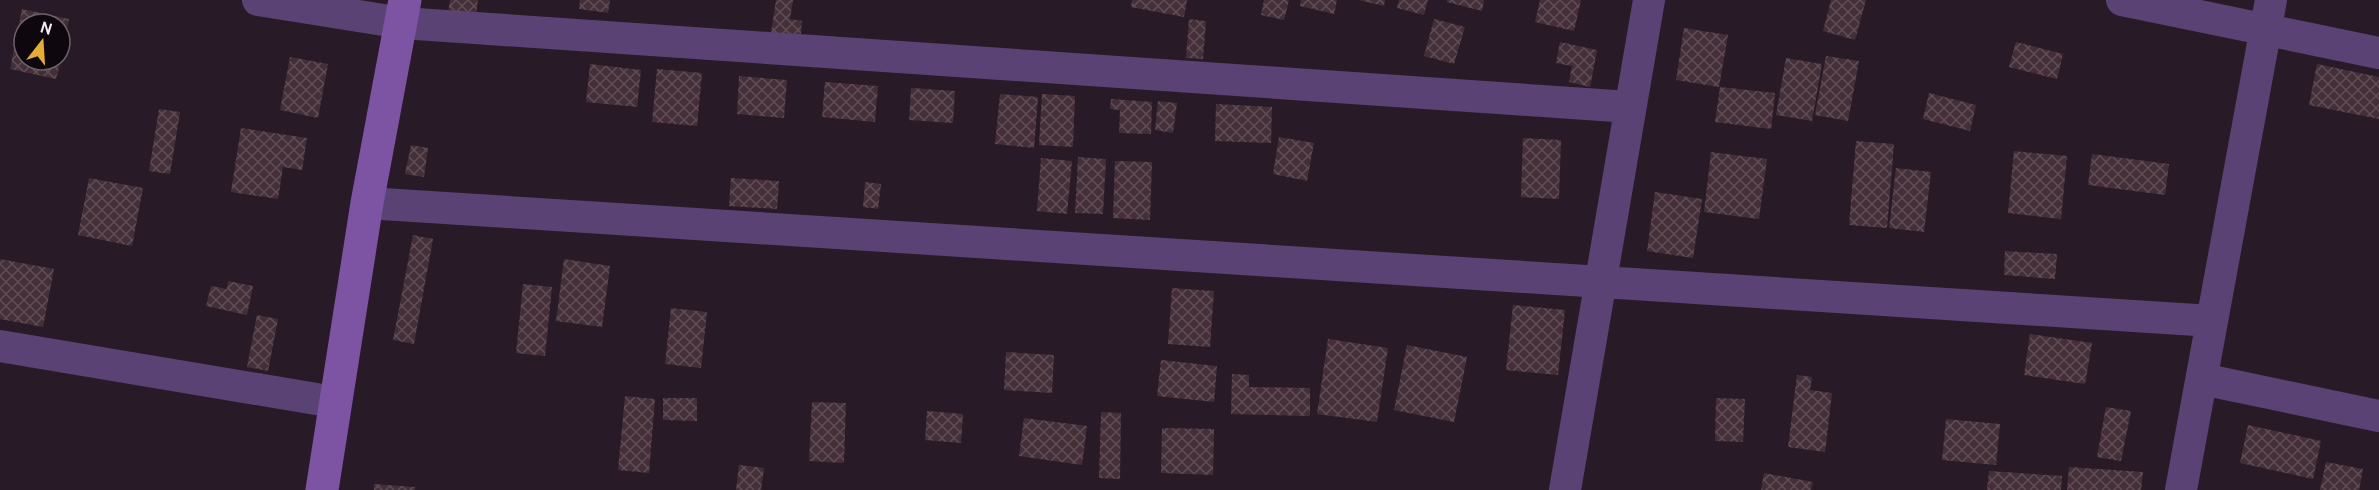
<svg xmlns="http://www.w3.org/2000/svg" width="2379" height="490" font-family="Cabin,sans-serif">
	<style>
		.building { fill: url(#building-cross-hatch) }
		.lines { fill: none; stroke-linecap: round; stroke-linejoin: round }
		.minor { stroke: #5b4274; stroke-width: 32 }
		.secondary { stroke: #7c54a3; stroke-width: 33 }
	</style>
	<defs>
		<pattern id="building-cross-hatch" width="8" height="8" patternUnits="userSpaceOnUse" patternTransform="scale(1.5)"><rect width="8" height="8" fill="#442f38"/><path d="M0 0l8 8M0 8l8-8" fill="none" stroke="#604d55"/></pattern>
	</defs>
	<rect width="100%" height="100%" fill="#291a28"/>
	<path class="building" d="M450,0H478L475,25L447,20Z
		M580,0H610L608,13L579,9Z
		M776,0H793L790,19L802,21L800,43L770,39Z
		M1132,0H1187L1184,17L1131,7Z
		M1264,0H1289L1284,20L1261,15Z
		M1301,0H1337L1334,14L1300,6Z
		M1358,0H1385L1384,6Z
		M1399,0H1428L1424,15L1397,8Z
		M1447,0H1484L1482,11L1447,2Z
		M1540,0H1581L1574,31L1535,22Z
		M1831,0H1866L1855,40L1823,31Z
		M22,9L69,19L61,58L60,24H24V60H61L56,79L10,69Z
		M1189,19L1206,21L1203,59L1186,58Z
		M1434,19L1465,27L1454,64L1424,56Z
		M1684,28L1728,35L1719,87L1676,80Z
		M1560,42L1597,50L1590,87L1569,82L1572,66L1556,63Z
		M2016,42L2063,54L2057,79L2009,67Z
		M1826,56L1859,61L1848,121L1815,115Z
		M290,57L328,64L318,118L280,110Z
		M1786,58L1822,64L1812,121L1776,115Z
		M590,64L641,70L637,107L586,102Z
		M2317,64L2379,77V119L2309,105Z
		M657,69L702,73L697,126L652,122Z
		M739,76L787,80L784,118L737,114Z
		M825,82L878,86L875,122L822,117Z
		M1720,87L1775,93L1771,129L1715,122Z
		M911,88L955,91L953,123L909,120Z
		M1929,93L1976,105L1970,131L1923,119Z
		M1000,94L1038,97L1034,148L995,144Z
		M1042,94L1075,96L1073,147L1039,145Z
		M1111,99L1152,102L1151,134L1119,133L1120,110L1110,109Z
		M1158,101L1177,103L1173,133L1155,130Z
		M1216,104L1272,107L1271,143L1215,141Z
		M159,109L180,112L170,174L149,171Z
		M241,128L307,138L302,170L283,167L278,199L231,192Z
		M1279,137L1314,143L1307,181L1273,174Z
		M1523,138L1561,140L1559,199L1521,197Z
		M1856,141L1894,144L1887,228L1849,225Z
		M411,145L428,148L424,177L405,174Z
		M2014,151L2067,156L2061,219L2008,213Z
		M1711,152L1767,159L1759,219L1704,212Z
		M2092,154L2169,164L2165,195L2088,185Z
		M1078,157L1106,159L1103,214L1075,213Z
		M1041,158L1072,161L1067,214L1037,211Z
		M1115,161L1152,162L1150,220L1113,218Z
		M1896,168L1931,172L1924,232L1889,228Z
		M89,178L143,188L132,246L78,235Z
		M731,178L779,181L777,209L729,206Z
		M865,182L881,184L878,209L863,207Z
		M1655,192L1702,199L1693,258L1647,251Z
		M413,235L433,239L414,344L393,340Z
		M2005,251L2057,254L2055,279L2004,275Z
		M0,259L54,269L43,327L0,319Z
		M564,259L610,266L602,327L556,321Z
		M228,281L253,286L247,315L206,306L211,286L227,289Z
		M523,284L552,287L545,356L516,353Z
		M1172,288L1214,291L1210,347L1168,344Z
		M1513,305L1565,310L1558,375L1506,370Z
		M671,308L707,312L701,368L665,364Z
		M257,315L278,319L268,371L247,367Z
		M2030,334L2092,343L2085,384L2024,375Z
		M1328,339L1388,348L1377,422L1317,414Z
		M1407,345L1467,357L1454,422L1394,410Z
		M1006,352L1054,355L1052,393L1004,390Z
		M1161,360L1217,366L1214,402L1157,396Z
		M1232,374L1249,375V387L1310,388V416L1231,414Z
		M1797,375L1812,377L1810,390L1832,393L1825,452L1788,447Z
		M625,396L655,399L649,473L618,470Z
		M663,398H697V421L663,420Z
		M1716,398L1745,399L1743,442L1715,441Z
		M812,402L846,403L844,463L809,461Z
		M2106,407L2131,411L2121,461L2097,457Z
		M927,411L963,414L961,443L925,440Z
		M1101,412L1121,413L1120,479L1099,478Z
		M1024,418L1087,426L1082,465L1019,456Z
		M1946,419L2000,424L1996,465L1942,460Z
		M2248,425L2321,441L2313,479L2240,463Z
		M1162,428L1214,429L1213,475L1161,473Z
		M2326,462L2363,469L2359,490H2320Z
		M739,465L764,468L761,490H736Z
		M2069,467L2143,472L2141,490H2067Z
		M1989,471L2062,476L2061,490H1987Z
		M1764,473L1813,482L1811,490H1761Z
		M374,484L415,487V490H374Z"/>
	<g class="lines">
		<path class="minor" d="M258,0L402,23L1630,107
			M2122,0L2379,53
			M367,203L2212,321
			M0,346L334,402
			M2202,379L2379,416
			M1565,490L1649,0
			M2181,490L2271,0"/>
		<path class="secondary" d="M322,490L367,203L405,0"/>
	</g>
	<g transform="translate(42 42) rotate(17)"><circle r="28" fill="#0e070d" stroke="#6a6269" stroke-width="1.5"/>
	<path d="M0-4.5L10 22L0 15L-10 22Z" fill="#e3ae35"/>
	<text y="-9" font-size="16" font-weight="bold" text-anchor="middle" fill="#f4eaf3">N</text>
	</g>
</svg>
